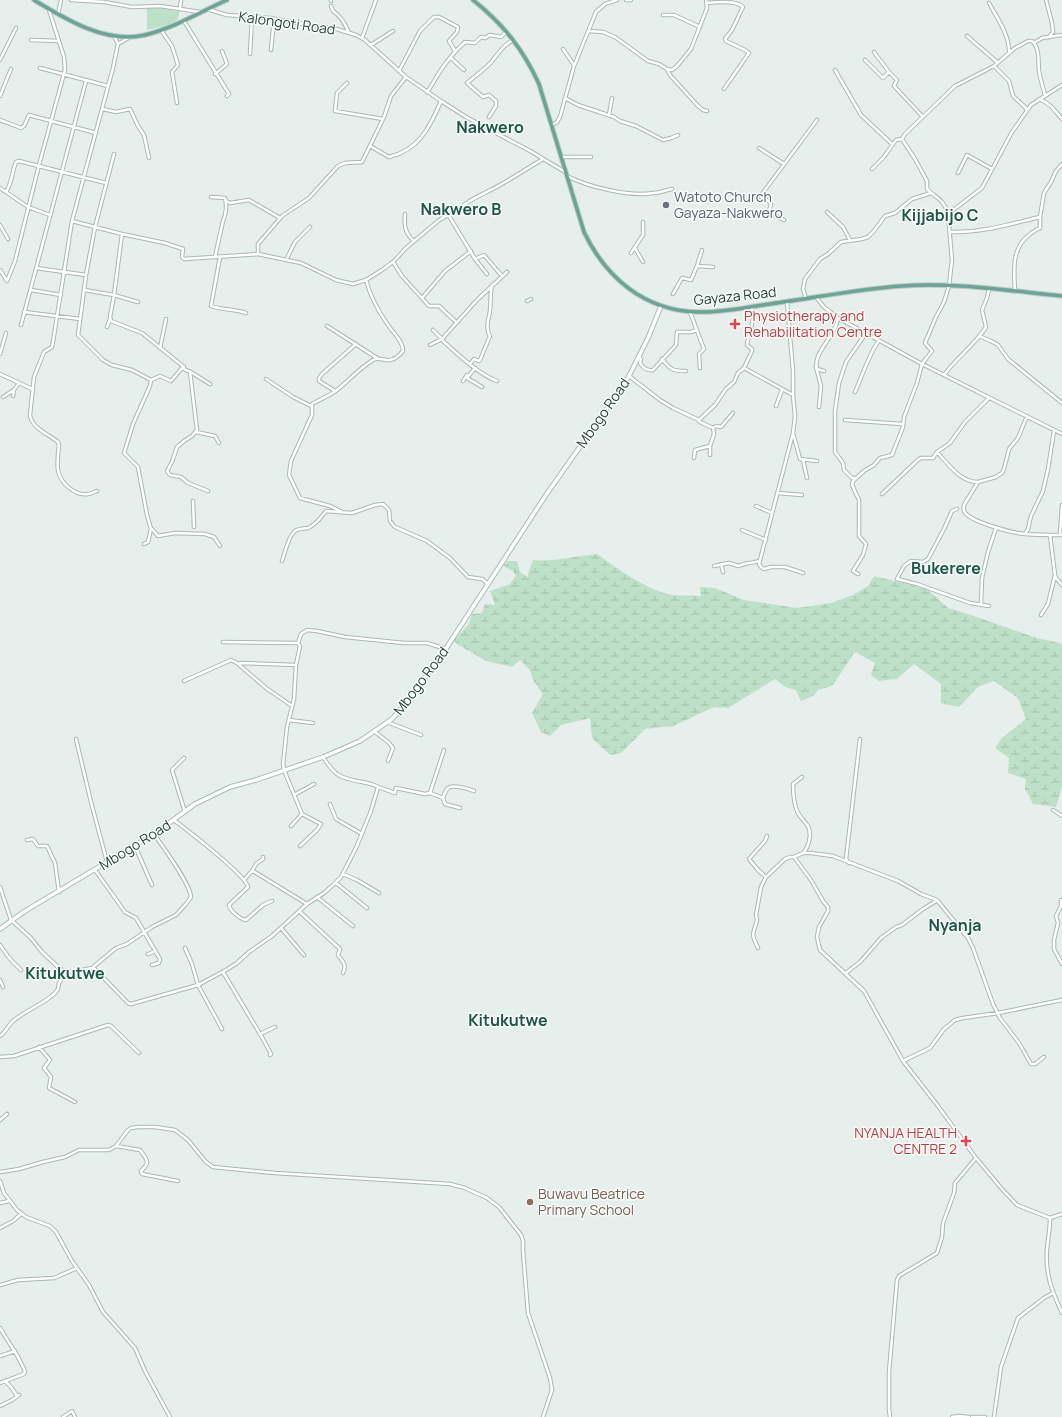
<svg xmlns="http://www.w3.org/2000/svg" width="1062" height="1417" font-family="Manrope,sans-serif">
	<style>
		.wetland { fill: url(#wetland-marsh) }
		.green { fill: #bfe0c8 }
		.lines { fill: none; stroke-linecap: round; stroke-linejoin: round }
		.minor-casing { stroke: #a8b8b2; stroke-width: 4.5 }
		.secondary-casing { stroke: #a4bbb3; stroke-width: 5.5 }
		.primary-casing { stroke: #c2cac8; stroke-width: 5.5 }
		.minor { stroke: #fff; stroke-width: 2.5 }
		.secondary { stroke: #fff; stroke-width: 3.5 }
		.primary { stroke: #6aa596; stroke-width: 3.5 }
		.worship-dot { fill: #6b7280; stroke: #f7fbf9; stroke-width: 1.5 }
		.health-dot { fill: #e0444e; stroke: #f7fbf9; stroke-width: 1.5 }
		.education-dot { fill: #8d6e63; stroke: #f7fbf9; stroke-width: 1.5 }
		.labels { text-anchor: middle; stroke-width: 3; stroke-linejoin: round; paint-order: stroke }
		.street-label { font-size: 14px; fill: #24423a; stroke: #f7fbf9 }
		.worship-label { font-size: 14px; fill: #5b616d; stroke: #f7fbf9; text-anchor: start }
		.health-label { font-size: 14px; fill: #be3a42; stroke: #f7fbf9; text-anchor: start }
		.education-label { font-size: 14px; fill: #785e54; stroke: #f7fbf9; text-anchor: start }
		.quarter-label { font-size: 16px; font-weight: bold; fill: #1f5548; stroke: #f7fbf9 }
	</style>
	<defs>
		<pattern id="wetland-marsh" width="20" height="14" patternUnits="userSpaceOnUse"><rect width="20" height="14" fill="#bfe0c8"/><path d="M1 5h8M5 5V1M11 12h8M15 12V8" fill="none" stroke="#a4c1ad"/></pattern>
	</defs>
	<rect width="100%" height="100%" fill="#e6efeb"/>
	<path class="wetland" d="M597,554C615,567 651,593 673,595C683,596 692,595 701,596L700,587L715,588L744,600L797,608L831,603L853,595L868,586L874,576L927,589L948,608L965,613L1037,638L1060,643L1062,645V786L1056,807L1033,804L1025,789L1026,779L1008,773L1009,758L995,748L1002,738L1026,719L1018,698L994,681L978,687L959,707L941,703V684L914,664L897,679L879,681L871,675L875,663L855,652L832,686L818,690L813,696L801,701L796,690L785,687L775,679L728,708L714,707L673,726L645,729L621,753L610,755L592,738L590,718L561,725L550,736L541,732L532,713L543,694L533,680L530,670L520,660L512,667L486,661L457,644L454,640L469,624L472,614L482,613L485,604L495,605L490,591L510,584L516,576L513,571L503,566L508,561H517L520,572L527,577L533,560C554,562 576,556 597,554Z"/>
	<path class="green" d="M147,7L180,10L178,19L172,24L147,30Z"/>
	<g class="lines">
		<g class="minor-casing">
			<path id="minor" d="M71,0L104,2L132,7L160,6L200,12
				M626,0H631
				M1046,0L1052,23L1053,32L1049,37
				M331,1V0
				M707,3C717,2 736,0 743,7L732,30L725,39L726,41L745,50L749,53L724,89
				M989,3C997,18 1009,34 1009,51
				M331,6L333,11C341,16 345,24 349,33
				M180,9L181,0
				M207,9L227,15L270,18L314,26L333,28L356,35L365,40L406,77L441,101L466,117L532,152L565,172
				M58,14L61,0
				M663,15H674L700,27
				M184,21L229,94L227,96
				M161,30L172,46L178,65L172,72L177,103
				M589,31L603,32L615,37L648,61L659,64L667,69L672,70L677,66L691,49L707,8L706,0
				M967,36L997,62
				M362,38L376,0
				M31,40L59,41
				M1034,43L1042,38L1062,35
				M118,44L130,37
				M371,45L393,31
				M563,49L574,65
				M271,50L274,19
				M874,52L889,72
				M250,54L252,17
				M451,58L464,70
				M0,60L16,28
				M865,60L883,78L889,72L897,80L894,86L923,117
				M994,66L1009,81L1013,96L1026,108V110
				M40,68L108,86
				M667,69L670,75L698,106L703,110L707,111
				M835,70L861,115L892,144
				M399,71L420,31L434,17H439L458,27L457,32L449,41L455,51
				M215,74L227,64L222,51
				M347,83L337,93L335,111L383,119
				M427,92C432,86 435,79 439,73C446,62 455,51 465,42L475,43L481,37L485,38L490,35L501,37L506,32
				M0,96L11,69
				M565,98L578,105L614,117L620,121L636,126L663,140L671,138L678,135
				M1039,99C1050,103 1055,111 1062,119
				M103,109L116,112L130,109L138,126L144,135L149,158
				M609,115L612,98
				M489,117L496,106V101L489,95L483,97L467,83C475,76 488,67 493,60C499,52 504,45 513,40
				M0,120L21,128L24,126L29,115L96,133
				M552,125L557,122L560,117L574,66L596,12L605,4L617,0
				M902,139L915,159L927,181V189C937,199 944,199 948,214
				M370,146L389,157C419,150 430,127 441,101
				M759,148L784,164
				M114,154L95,227L86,275L78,335L103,360L112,365L132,370L151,380
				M561,157H591
				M872,169L883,158L896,140L902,139L905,134L955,86L994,66L1015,48L1028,41H1032C1040,48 1038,61 1039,71C1040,78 1043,88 1045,95
				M958,173L967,155L992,169
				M567,176C588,187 630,197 653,193C660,193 666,190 672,189
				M0,188L28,207L50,215
				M6,192C12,183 12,172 16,162L19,161L106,183
				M211,197L225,198C227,205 226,215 223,221L215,257
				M226,201L230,203L249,200L280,218
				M827,212L843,227L850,240
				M405,214C404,225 405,234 414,241
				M449,216L475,259L487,274
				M784,220L770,213L769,211L771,204L770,202L761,197L762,194L817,120
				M72,221L122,234L165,243L183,249L182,257L184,259L258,254L301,263L336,280L353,284L366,280L382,270L394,261L406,248L438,221L446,216H449C464,202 482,195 500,185C514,177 528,168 543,159
				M0,225L8,239
				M951,232C981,233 1010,224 1040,217
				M122,234L114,295L138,302
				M635,248L643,262
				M631,253L643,235V222
				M258,254V244L282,216L309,198L338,166L345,163L362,162L384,117L391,96L406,77
				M220,257L211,306C222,310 235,309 246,313
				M475,259L484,255L502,276
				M286,260L295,242L310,227
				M393,262L402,276L429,306H439L456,322
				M697,266L702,250
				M36,268L86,275
				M0,270L7,281L15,261L39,165L65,70L64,57L49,10
				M31,290L61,295
				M84,290L114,295L110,317L111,321L142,333L184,367
				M1015,291C1014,271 1011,249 1029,235C1032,232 1036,230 1040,228V217L1044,193L1051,182L1056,171L1062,164
				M673,294L682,278L691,280L697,266L713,267
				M816,297L824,307L838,318L922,364L1062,434
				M422,298L445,271L471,251
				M806,299L803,289L805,279L820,259L828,254L841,242L862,239L868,237L874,231L885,216L895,213L912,199L931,193
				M527,301L531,299
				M787,302L793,371V395L795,417L793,433L800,459L817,461
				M751,307C757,315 748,335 747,345L752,349V351L744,368L793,395
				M24,312L80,319
				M690,312L704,349L699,354L700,368
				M21,325L86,81
				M327,326L377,358
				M107,327L110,319
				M433,330L442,339L444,342C459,355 478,374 497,381
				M979,336L991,341L998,345L1008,359L1062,403
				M430,345L442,339L477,300L507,272
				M160,348L166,319
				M0,354L6,333
				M639,357L641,359L640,363C643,368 648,371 653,370L676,345L677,332H691L697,330
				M662,359C671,370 672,371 686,371
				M470,364L474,359L479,361L480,360L490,336C489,335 488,332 488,330C486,324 489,318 490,311C491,302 490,293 492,285
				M816,367L821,386L819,407
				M475,368L467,378L482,387
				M189,371L210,384
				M824,371L817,369C813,357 827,343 832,333C835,329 837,323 838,318
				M0,374L32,389
				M944,375C956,358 975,345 986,327L982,310L987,298L989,289
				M629,376L660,400L673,408L697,419L700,422L713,428L714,434L710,446V455
				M266,379L293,397L311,406
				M463,381L467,375
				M335,391L319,381V378L322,374L356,344
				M855,392C861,379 871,349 879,341
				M13,396L14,390L19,383
				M3,397L14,390
				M776,406L782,390
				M1027,416L1018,438L1009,449L1004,469L1002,473L996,477L978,482L964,505C964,508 963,509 964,511C969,522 1013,533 1025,534C1037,535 1050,535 1062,535
				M699,420L715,405L726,389L734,382L738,373L744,368
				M845,420L902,424
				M713,428L716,426L721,427L733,413
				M196,432L215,436L219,443
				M793,433L759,564L761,567L764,569L771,567H785L803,573
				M937,452C949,465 960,482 978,482
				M694,458L695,450L710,446
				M803,460L807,478
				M855,478H852L844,470L843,463L835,452V411L839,383L846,362L866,333
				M97,491C94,492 91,494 88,494C75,496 60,483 58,470C57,462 58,453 59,445L58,442C49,434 32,429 30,415L34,377L44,352L52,347L53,342L72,221L113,68L118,44L114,36
				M778,493L802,495
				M882,494L919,459L921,458H933L937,452L950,443L965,422L989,398
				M193,501L194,527
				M756,506L772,513
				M957,509L952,511L944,529L928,559L923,562L911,561L904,566L897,579L917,584L970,603L989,606
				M342,512L330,506L300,498L289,475L291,461L312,415V404C321,399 329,396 337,390C349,380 360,368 373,360C382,354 388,369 403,351C403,340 391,331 386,322C377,309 370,295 366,280
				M152,529L158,536L175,533L205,534L214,537L220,546
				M742,530L766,540
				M1025,534L1028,529L1031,516L1043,491L1048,469L1054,431
				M1060,535L1062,505
				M144,544L148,542L151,529L147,515L138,467L124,453L125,450L133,424L150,386L151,380L160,376L171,381L182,368L190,372L197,430L192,436L184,441L177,447L172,462L167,471L170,475L181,477L188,483L208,491
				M282,561C285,553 288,537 294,532C297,528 303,529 308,528C316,525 321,517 326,511L352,513L375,505L383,504L389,510L390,521L395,527L427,541L450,558L468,577L482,579L488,584
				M721,564L723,572
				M714,566L729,563L739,566C746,562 754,564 760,560
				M858,574L853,571L863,555L866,544L859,536V500L852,485L853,481L864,471L874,465L880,458L892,455L903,427L904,417L917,383L922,364L932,351L925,343L936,317L944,302L949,286L952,260L948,214L982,188L1012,132L1031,105L1062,85
				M1055,575L1056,578L1062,585
				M981,605L982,578L988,552L996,528
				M1041,615L1048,604L1055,575L1050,535
				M223,642L298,643L300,646L296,665L294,699L287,727L283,764L284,770L302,814L321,824L317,830L300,846
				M298,643L301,634L307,630L317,631L345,637L404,643H427L446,649
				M240,663L296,665
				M184,681L231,660L237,663L266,688L292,706
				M289,720L313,723
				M387,722L421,735
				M374,731L389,743L393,748L388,761
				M76,739L91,802L107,862
				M444,750L430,793L443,798C444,795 446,790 448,788C453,784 469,789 474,791
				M184,758L172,770L185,812
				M802,777L793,784C793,794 794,805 798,813C801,818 805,822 808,826C812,834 809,847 803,853
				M378,787L395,793L396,788L425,794L430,793
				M294,795L314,784
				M443,798L445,804L460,808
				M330,804L336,819L362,834
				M1053,810L1062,816
				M174,820C188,831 245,874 248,887L229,905C230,911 240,919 246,920L263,905L272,901
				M291,826L302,814
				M27,840L33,839L38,846H47L55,863L59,892
				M135,846L152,885
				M794,857L811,880L823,901L828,907V911L819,927L817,937L820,950L864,991L903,1061L938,1106L976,1158L1002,1189L1017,1205L1050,1218C1050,1229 1048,1239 1047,1249C1045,1274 1052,1291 1062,1313
				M849,863L846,859L860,739
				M95,870L125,912L136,918L160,959L159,963L152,965
				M252,871L256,864L263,859V857
				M343,874L357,880L379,893
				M766,877L758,870L749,859L765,841L767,836
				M244,880L250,873L253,871L307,904
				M336,883L367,908
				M0,887L11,920L30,937L42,952L59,968L64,971L73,972L92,968L95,969L128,1003L131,1004L198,985L226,970L237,963L249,952L272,936L307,904L324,893L333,885L341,877L356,848L371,811L378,787C373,784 368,783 362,782C340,778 335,776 323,757
				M317,897L353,926
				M1061,900V906L1056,916L1058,923L1054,940V949L1062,964
				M299,911L340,949L338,955C343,962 347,964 343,973
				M281,928L304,955
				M0,945L10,959L21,970
				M185,948L192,964L198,985L222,1029
				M758,948L754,939L753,934L757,920L756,915L761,887L766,877L785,859L790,857H794L803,853H811L833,856L898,881L921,894L937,900L968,938L973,948L993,1004L1000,1018L1019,1043L1031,1064H1035L1044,1057
				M148,954L156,951
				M92,968L116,948L127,944L152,927L176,915L186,904L191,897C190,883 163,847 154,834
				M223,972L263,1039L271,1054L270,1055
				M846,973L861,961L881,938L896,927L902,925L923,909L936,901
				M0,980L3,987
				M260,1034L275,1027
				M0,1036C5,1033 8,1026 12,1022C25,1010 43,1005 55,993L58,989L59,983L67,971
				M39,1047L50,1060L44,1068L51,1077L49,1088L75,1102
				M0,1057L14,1056L108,1025L111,1026L139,1053
				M903,1061L930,1048L944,1029L955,1020L963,1018L998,1013L1062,1000
				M0,1120L7,1114
				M116,1146L140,1150C147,1160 151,1162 141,1171L142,1174L178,1181
				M0,1172L19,1169L43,1162L65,1157L79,1150H109L116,1146L128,1130L131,1128L138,1127H155L175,1130L188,1140L206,1162L213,1167L275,1173L450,1184L465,1188L487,1198L499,1207L521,1235L523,1241V1251L528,1313L550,1378L552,1390L543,1417
				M0,1181L4,1193L17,1210L26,1217L50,1226L56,1232L72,1261L89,1285L103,1312L135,1348L145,1371L170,1417
				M0,1203L9,1201
				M1050,1218L1062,1214
				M0,1228L13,1221L21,1214
				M0,1285L18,1280L54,1278L77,1268
				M0,1328L18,1357L25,1371L24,1374L0,1383
				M0,1356L15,1351
				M5,1381L11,1387L17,1396
				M0,1406L12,1400L19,1395
				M63,1417L72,1411L75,1417
				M890,1417L889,1409V1372L897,1280L899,1276L937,1253L942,1237L943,1223L954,1193L955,1183L976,1158
				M952,1417L959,1416L969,1417
				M972,1417H985
				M994,1417L1001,1367L1018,1318L1044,1298L1053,1293"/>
		</g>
		<g class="secondary-casing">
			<path id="secondary" d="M0,929L25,911L154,834L195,804L230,787L256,780L323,757L351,745L360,741L392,719L411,697L445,650L546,495L615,397L629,376L648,338L661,306"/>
		</g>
		<g class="primary-casing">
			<path id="primary" d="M34,0C67,20 106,44 145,35C174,28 200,12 227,0
				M473,0C503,24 523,49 539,84L584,232C606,278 645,311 698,312C722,313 747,307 770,304C814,298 858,289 902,286C954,282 1010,291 1062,296"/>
		</g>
		<use href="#minor" class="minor"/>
		<use href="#secondary" class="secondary"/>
		<use href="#primary" class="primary"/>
	</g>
	<circle class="worship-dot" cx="666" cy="205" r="4"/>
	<g class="health-dot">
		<path d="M733 318h4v4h4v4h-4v4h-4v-4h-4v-4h4z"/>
		<path d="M964 1135h4v4h4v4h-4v4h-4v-4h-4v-4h4z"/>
	</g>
	<circle class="education-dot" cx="530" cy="1202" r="4"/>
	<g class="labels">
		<g class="street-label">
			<text transform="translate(287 23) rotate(8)" y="5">Kalongoti Road</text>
			<text transform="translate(735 296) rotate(-6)" y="5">Gayaza Road</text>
			<text transform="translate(603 413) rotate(-55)" y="5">Mbogo Road</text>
			<text transform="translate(421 681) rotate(-53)" y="5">Mbogo Road</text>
			<text transform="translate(135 845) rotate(-32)" y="5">Mbogo Road</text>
		</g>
		<g class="worship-label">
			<text x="674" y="202">Watoto Church<tspan x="674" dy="16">Gayaza-Nakwero</tspan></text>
		</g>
		<g class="health-label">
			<text x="744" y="321">Physiotherapy and<tspan x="744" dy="16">Rehabilitation Centre</tspan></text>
			<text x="957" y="1138" text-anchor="end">NYANJA HEALTH<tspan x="957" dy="16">CENTRE 2</tspan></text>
		</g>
		<g class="education-label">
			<text x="538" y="1199">Buwavu Beatrice<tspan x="538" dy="16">Primary School</tspan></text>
		</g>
		<g class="quarter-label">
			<text x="490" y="133">Nakwero</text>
			<text x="461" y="215">Nakwero B</text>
			<text x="940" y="221">Kijjabijo C</text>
			<text x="946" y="574">Bukerere</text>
			<text x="955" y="931">Nyanja</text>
			<text x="65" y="979">Kitukutwe</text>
			<text x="508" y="1026">Kitukutwe</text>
		</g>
	</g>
</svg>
